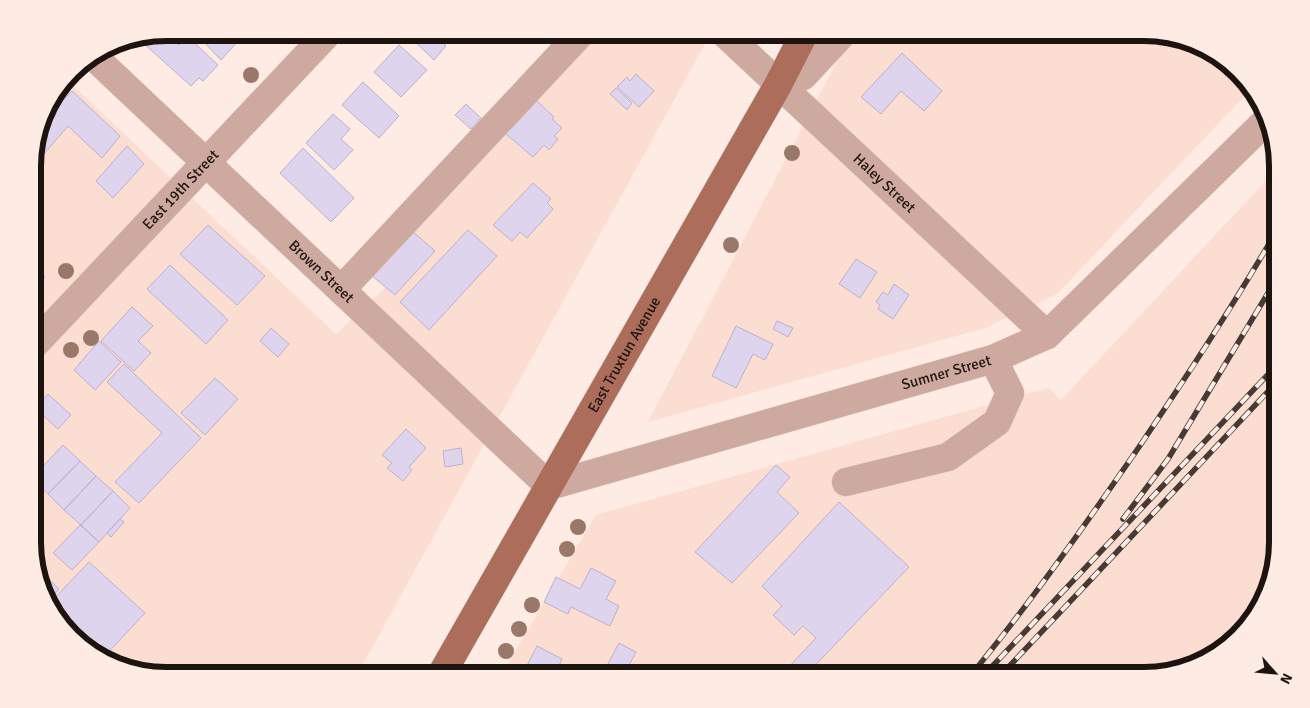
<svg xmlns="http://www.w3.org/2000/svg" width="1310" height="708" font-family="Signika,sans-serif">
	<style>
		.built { fill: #fcddd1 }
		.building { fill: #dfd4ee; stroke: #bbb0ca }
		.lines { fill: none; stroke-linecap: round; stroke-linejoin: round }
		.minor-casing { stroke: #dac9c2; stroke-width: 29 }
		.major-casing { stroke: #dac9c2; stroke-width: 29 }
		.minor { stroke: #cea99f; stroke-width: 28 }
		.major { stroke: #ac6d5b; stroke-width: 28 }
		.rail-casing { stroke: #463a35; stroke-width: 5.5 }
		.rail { stroke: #feebe4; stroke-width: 4; stroke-dasharray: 11; stroke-linecap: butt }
		.tree { fill: #9a7869 }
		.labels { text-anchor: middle; stroke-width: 4.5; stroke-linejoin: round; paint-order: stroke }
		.street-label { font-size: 15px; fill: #1e140f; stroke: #feebe4 }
		.rim { fill: none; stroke: #1e140f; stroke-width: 6 }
	</style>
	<rect width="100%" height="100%" fill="#feebe4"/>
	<path class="built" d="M596,33H711L357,675H166L107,662L55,616L34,559L33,157L46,107L67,80L336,334L390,283L375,268Z
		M852,33H1144L1203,46L1251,89L1057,294L985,328L648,422Z
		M1276,170L1277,542L1264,601L1218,653L1152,675H501L596,515L1048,388L1061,400Z"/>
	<path class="building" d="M202,32H246L221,60L198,36Z
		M410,32H449L441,41L446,46L434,60L408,35Z
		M540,32H568L553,47Z
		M1032,32H1053L1043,43Z
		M166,33L179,45L187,36L218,65L203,81L199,78L191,86L142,42L147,36Z
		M399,45L427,70L401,97L374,72Z
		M902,53L942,91L924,111L901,91L881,114L861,97Z
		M636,74L654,91L639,107L617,87L627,77L630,81Z
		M363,82L399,116L379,138L342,105Z
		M616,88L632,103L627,110L610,94Z
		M72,91L120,136L102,158L68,126L37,162L33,157L42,122Z
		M537,101L554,117L552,119L562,128L554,136L558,139L549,150L544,145L533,157L506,134Z
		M466,104L481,118L471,129L455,115Z
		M333,114L350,129L341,139L353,150L334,170L306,143Z
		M127,146L144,164L113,198L96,181Z
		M303,148L354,198L331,222L280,173Z
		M533,183L551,199L547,203L553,209L527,238L520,232L512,241L493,225Z
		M208,225L265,276L237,305L180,254Z
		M468,230L497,256L429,330L400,302Z
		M412,231L435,251L395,295L371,275Z
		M856,259L877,272L860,298L839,284Z
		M33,265L45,277L33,290Z
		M170,265L228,320L206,344L147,289Z
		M894,284L909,295L893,319L878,309L880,305L876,302L883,292L888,295Z
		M132,307L153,326L138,341L151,353L134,371L101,341Z
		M777,321L793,328L788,337L773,329Z
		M736,326L773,344L765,360L753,354L736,388L712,376Z
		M271,328L289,344L278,357L260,341Z
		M99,341L121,362L95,390L74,370Z
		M124,364L201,438L139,503L115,482L162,433L107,382Z
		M215,378L238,399L205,435L181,413Z
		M48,394L71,415L58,429L35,408Z
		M406,429L426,448L409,467L412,470L403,481L387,468L392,463L382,455Z
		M63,445L80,461L48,494L34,481V476Z
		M461,448L463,464L445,467L443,451Z
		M80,461L96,476L64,510L48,494Z
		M776,465L790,477L777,492L799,513L732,583L695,552Z
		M96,476L113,491L81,525L64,510Z
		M113,491L130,508L99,542L81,525Z
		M839,502L909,567L806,675H791L785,671L816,638L803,626L794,635L773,615L782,606L762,586Z
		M120,519L124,522L111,537L107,533Z
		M80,525L99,542L72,570L53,553Z
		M89,562L145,613L103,658L55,616L50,603Z
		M37,567L59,589L49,600Z
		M591,568L616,581L606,599L619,606L610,626L571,607L568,614L544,602L556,577L580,589Z
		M619,643L636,652L624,675H602Z
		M537,646L562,659L557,670L567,675H522Z
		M579,667L596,675H574Z"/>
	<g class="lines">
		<g class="minor-casing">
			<g id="minor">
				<path id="s1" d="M723,32L1047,335"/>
				<path id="s2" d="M93,56L549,486L993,359L1047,335L1266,121"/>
				<path d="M778,85L803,76L844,32"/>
				<path d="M341,290L582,32"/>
				<path id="s3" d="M33,346L329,32"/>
				<path d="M846,482L948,457L997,422L1010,393L993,359"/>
			</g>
		</g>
		<g class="major-casing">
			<g id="major">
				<path id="s4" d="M441,675L778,85L805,32"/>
			</g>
		</g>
		<use href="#minor" class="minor"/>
		<use href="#major" class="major"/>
		<g class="rail-casing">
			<path id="rail" d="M1123,519L1168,459L1277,278
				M971,675C1031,602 1085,525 1139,447C1187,376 1234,305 1277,230
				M984,675L1277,365
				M1001,675L1277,382"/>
		</g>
		<use href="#rail" class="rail"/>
	</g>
	<g class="tree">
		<circle cx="251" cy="75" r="8"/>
		<circle cx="792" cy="153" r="8"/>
		<circle cx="731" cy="245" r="8"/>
		<circle cx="66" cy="271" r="8"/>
		<circle cx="91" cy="338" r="8"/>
		<circle cx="71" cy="350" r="8"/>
		<circle cx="578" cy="527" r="8"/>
		<circle cx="567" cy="549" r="8"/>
		<circle cx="532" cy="605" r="8"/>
		<circle cx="519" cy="629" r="8"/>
		<circle cx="506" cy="651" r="8"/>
	</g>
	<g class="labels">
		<g class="street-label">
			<text dy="5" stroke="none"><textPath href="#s1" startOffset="221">Haley Street</textPath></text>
			<text dy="5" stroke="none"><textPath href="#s3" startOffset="215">East 19th Street</textPath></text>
			<text dy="5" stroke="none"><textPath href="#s2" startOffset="314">Brown Street</textPath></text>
			<text dy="5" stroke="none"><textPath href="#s4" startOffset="369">East Truxtun Avenue</textPath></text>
			<text dy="5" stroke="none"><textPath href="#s2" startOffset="1040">Sumner Street</textPath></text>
		</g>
	</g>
	<path d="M0 0H1310V708H0ZM166 41H1144A125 125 0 0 1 1269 166V542A125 125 0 0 1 1144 667H166A125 125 0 0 1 41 542V166A125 125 0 0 1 166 41Z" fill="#feebe4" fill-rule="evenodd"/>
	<path class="rim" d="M166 41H1144A125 125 0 0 1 1269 166V542A125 125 0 0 1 1144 667H166A125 125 0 0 1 41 542V166A125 125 0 0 1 166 41Z"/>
	<g transform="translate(1275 673) rotate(117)" stroke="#feebe4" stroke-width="4" paint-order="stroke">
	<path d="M0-4L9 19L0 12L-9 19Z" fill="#1e140f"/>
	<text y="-8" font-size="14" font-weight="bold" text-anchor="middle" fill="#1e140f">N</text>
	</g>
</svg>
